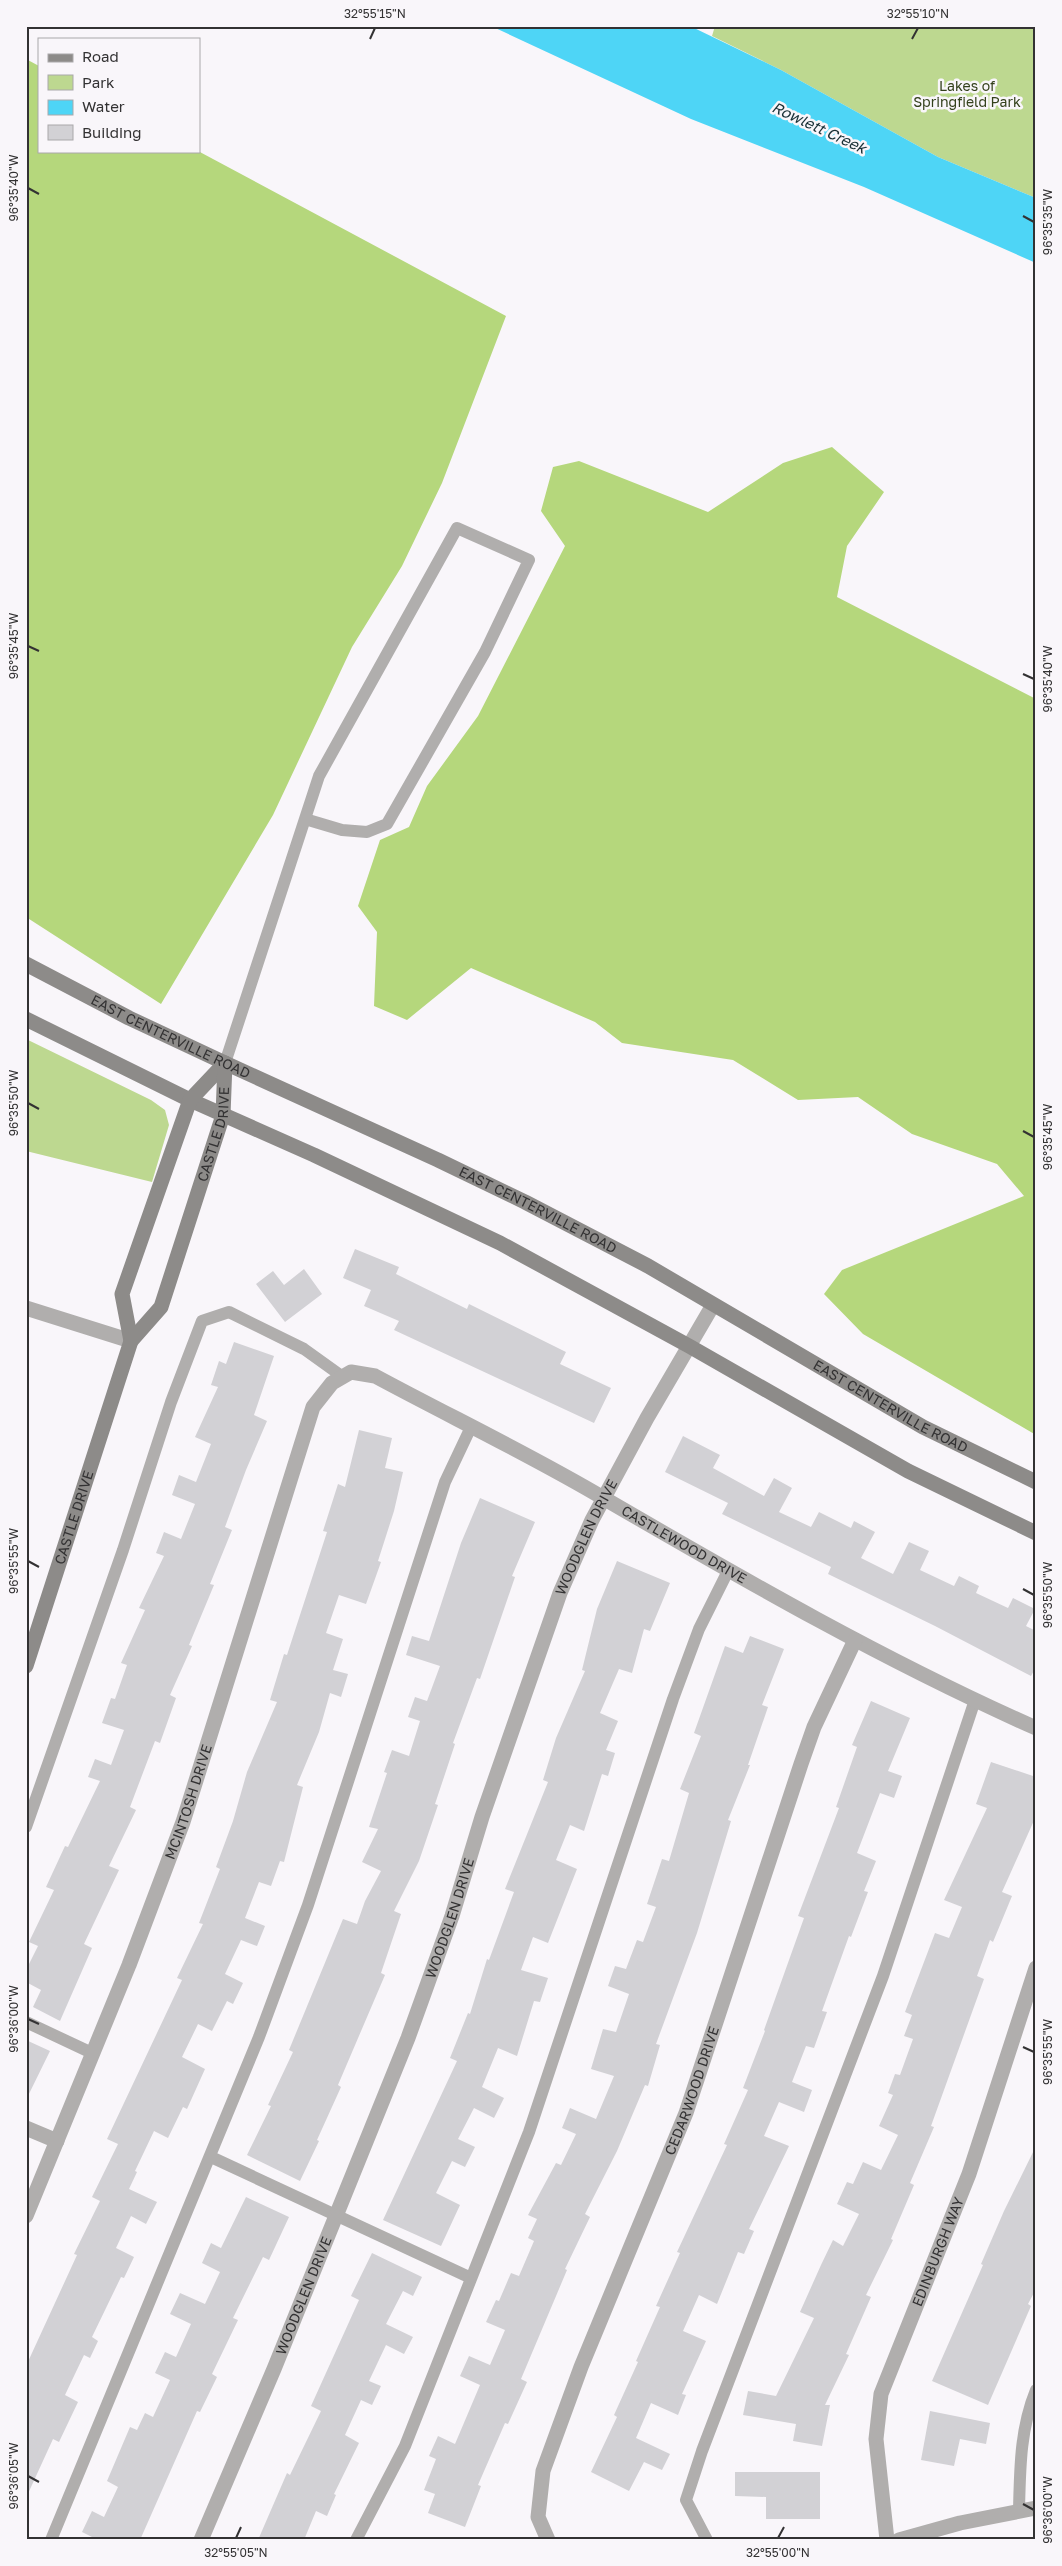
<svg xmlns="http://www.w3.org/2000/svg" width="1062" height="2566" font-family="'Golos Text',sans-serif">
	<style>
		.green { fill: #bdd890 }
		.forest { fill: #b5d77c }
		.water { fill: #4ed5f6 }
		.building { fill: #d2d1d5 }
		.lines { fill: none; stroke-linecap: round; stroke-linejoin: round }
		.lane { stroke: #b0aead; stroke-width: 12 }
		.street { stroke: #b0aead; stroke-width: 15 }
		.secondary { stroke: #8d8b89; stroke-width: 15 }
		.ticks { fill: none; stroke: #333233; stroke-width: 2 }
		.labels { text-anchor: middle; stroke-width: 5; stroke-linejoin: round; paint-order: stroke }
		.park-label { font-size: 14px; fill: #33401b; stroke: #f9f6fa }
		.street-label { font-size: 14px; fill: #333233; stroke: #f9f6fa }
		.water-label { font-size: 15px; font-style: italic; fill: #1a3137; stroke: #f9f6fa }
		.neatline { fill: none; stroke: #333233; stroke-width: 2 }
		.ticks-label { font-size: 12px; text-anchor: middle; fill: #333233 }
	</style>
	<rect width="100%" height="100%" fill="#f9f6fa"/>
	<path class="green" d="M715,26H1036V198L938,157L781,70L712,36Z
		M26,1039L151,1100L165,1110L169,1125L152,1182L26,1151Z"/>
	<path class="forest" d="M26,59L39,66V151H198L506,316L442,483L402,566L352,647L273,815L161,1004L26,917Z
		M832,447L884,492L847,546L837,597L1036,699V1435L863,1334L824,1294L842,1270L1024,1196L997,1164L912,1134L858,1097L798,1100L733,1060L622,1043L595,1022L471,968L407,1020L374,1006L377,932L358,906L380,840L409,827L427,786L478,716L565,546L541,511L553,467L579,461L708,512L783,463Z"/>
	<path class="water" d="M491,26H690L781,70L938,157L1036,198V263L864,187L691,119Z"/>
	<path class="building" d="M355,1249L399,1267L396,1274L467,1309L469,1304L566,1352L560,1364L611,1388L594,1423L394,1330L399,1321L364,1306L371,1290L343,1278Z
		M304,1269L322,1294L285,1322L256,1284L273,1271L284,1285Z
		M234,1342L274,1356L254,1415L267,1421L246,1470L225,1527L232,1530L210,1584L214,1585L189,1645L192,1646L170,1695L176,1698L160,1743L155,1741L130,1807L136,1810L109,1866L119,1870L84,1944L92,1948L60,2021L33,2007L41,1990L26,1982V1970L38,1946L29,1942L54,1890L46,1887L65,1846L68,1847L100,1781L88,1777L95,1759L111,1765L124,1730L102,1723L111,1698L115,1699L127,1665L121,1663L145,1610L139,1608L164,1556L156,1553L164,1532L181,1539L195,1504L172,1495L179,1475L196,1482L211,1444L195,1437L218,1387L211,1385L219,1361L226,1364Z
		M359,1430L392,1438L385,1468L403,1472L394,1511L378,1561L381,1562L366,1604L339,1595L326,1633L343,1639L333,1670L348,1674L341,1697L330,1693L319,1732L297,1785L303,1787L284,1862L280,1861L271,1886L259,1882L245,1918L265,1926L257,1946L241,1940L225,1974L243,1983L233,2004L227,2001L212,2031L198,2024L182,2057L205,2069L187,2109L183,2107L168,2138L154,2131L135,2171L137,2172L129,2189L157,2202L146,2224L131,2216L116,2248L134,2257L124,2278L121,2277L92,2337L98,2341L90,2358L84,2355L65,2395L78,2402L59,2442L53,2439L26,2498V2366L77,2255L74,2254L100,2201L92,2197L118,2144L107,2139L182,1980L177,1978L203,1924L199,1923L220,1869L216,1867L233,1821L247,1772L277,1702L270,1700L284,1654L287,1655L327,1532L323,1531L338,1484L345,1487Z
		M683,1436L720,1455L713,1468L764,1496L774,1478L792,1488L779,1512L811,1527L819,1512L851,1528L854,1521L875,1532L861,1558L893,1574L909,1542L929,1551L920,1570L954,1586L959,1576L979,1586L976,1593L1008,1608L1013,1598L1035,1609L1026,1626L1036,1631V1667L1031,1676L935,1626L828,1574L831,1567L722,1514L728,1503L665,1472Z
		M480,1498L535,1522L512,1576L515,1577L480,1679L477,1678L453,1743L455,1744L435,1804L438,1805L419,1861L394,1911L401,1914L381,1973L385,1975L338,2085L341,2087L317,2140L319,2141L300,2181L247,2155L271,2106L268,2105L293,2052L289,2050L343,1919L357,1924L365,1901L381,1871L362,1862L378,1829L369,1827L387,1773L384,1772L392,1750L409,1756L420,1721L408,1717L415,1697L427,1701L440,1666L406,1655L412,1636L429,1641L461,1543Z
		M617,1561L670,1583L650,1631L644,1629L632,1673L619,1669L600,1713L618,1721L606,1750L615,1753L608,1776L602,1774L584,1831L570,1825L556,1860L577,1869L548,1943L533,1937L521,1970L548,1978L540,2002L534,2001L517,2056L498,2048L482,2087L504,2098L494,2118L474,2108L458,2139L475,2147L465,2167L452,2161L436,2193L460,2205L441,2246L383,2220L457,2061L450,2058L468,2013L470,2014L487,1959L489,1960L514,1892L505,1889L548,1782L543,1780L556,1738L585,1671L582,1670L597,1609Z
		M750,1636L784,1649L762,1705L768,1707L748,1765H750L728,1820L731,1821L697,1933L656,2044L660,2045L648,2086L645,2085L617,2151L585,2214L590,2217L565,2269L567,2270L521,2379L527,2382L508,2424L505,2423L478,2485L481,2486L465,2527L428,2513L435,2494L424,2490L436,2459L429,2456L438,2436L455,2444L480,2385L460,2376L469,2356L490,2365L505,2330L486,2322L496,2300L499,2301L511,2273L519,2276L534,2241L528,2238L537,2219L528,2215L556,2163L561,2165L576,2134L562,2128L570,2108L596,2119L614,2076L591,2069L603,2029L616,2032L629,1994L608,1986L615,1966L626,1969L637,1940L643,1942L656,1907L647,1904L662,1859L669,1861L689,1793L680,1789L701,1736L694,1733L725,1646L743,1653Z
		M871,1701L910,1718L888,1771L902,1776L894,1798L880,1793L857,1853L876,1861L864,1891L868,1892L851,1937L849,1936L822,2011L827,2012L814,2048L806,2046L792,2082L812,2090L804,2112L779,2102L764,2136L789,2146L749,2229L754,2231L744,2254L738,2252L717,2304L699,2295L683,2331L706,2341L682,2394L686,2395L678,2415L651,2403L636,2438L670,2454L662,2470L644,2462L629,2491L591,2472L617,2417L614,2415L638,2362L636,2361L660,2307L656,2306L680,2253L677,2252L727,2145L724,2144L748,2090L743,2088L765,2031L764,2030L804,1918L798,1916L839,1808L836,1807L857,1747L852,1745Z
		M991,1762L1036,1777V1816L1002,1892L1012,1896L993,1942L990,1940L977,1976L984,1979L931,2126L934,2127L910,2183L914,2185L891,2239L893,2240L866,2295L871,2297L846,2354L849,2355L825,2405H830L822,2446L793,2441L796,2424L743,2415L748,2391L776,2396L814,2318L800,2312L821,2265L833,2240L843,2246L859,2214L837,2204L847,2182L853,2184L863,2162L881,2170L898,2135L879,2126L893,2095L888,2093L895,2074L900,2075L913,2039L904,2036L912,2015L905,2012L935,1933L949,1938L962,1907L944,1900L987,1808L976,1804Z
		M26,2040L50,2051L26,2100Z
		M1036,2146V2289L1028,2304L1031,2306L988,2405L932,2381L983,2265L981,2264L1004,2211Z
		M246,2197L289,2217L269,2260L263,2257L233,2318L238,2320L212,2374L217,2377L200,2412L197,2411L140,2540H98L82,2532L92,2511L104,2517L118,2487L107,2481L130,2427L137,2430L145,2413L153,2417L170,2380L155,2373L165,2352L176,2357L191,2324L170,2314L180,2293L205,2304L220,2272L202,2263L211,2243L221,2248Z
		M372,2253L422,2277L413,2296L403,2291L386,2324L413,2337L404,2354L386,2345L369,2381L381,2386L372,2405L361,2400L345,2435L359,2443L334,2494L336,2495L327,2516L316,2511L304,2540H258L287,2473L290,2475L321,2411L311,2406L359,2300L351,2296Z
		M930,2411L990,2423L986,2444L960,2439L954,2466L921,2460Z
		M735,2472H820V2519H766V2497L735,2496Z"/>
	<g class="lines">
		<path class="lane" d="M225,1063L319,776L457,528L529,560L485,652L387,824L367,832L342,830L305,819
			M26,1827L123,1550L171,1402L202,1321L229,1312L304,1349L343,1377
			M26,2022L92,2053
			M211,2157L471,2278
			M1019,2511C1020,2469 1020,2429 1036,2390
			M51,2540L259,2037L308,1905L445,1482L471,1427
			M356,2540L405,2446L529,2132L673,1699L699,1629L728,1571
			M707,2540L686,2500L702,2451L883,1976L975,1700"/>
		<g class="street">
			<path d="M26,1308L131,1341"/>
			<path d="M26,2128L57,2141"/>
			<path id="s1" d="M26,2216L129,1965L183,1822L313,1407L332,1383L351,1372L375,1376C451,1417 531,1455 605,1499C746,1581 887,1662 1036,1728"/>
			<path id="s2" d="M201,2540L274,2369L408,2038L452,1916L482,1817L560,1593L592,1520L647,1418L713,1305"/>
			<path id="s3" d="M548,2540L538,2517L543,2471L581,2367L686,2113L801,1764L814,1727L855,1640"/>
			<path id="s4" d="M887,2540L876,2439L881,2394L969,2174L1036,1968"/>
			<path d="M899,2540L960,2523L1036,2508"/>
		</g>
		<g class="secondary">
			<path id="s5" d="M26,964L129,1018L225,1063L438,1160L525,1202L648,1266L923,1427L1036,1482"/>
			<path d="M26,1019L190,1100L314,1155L500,1243L689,1346L908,1471L1036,1533"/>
			<path d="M131,1341L122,1294L190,1100L225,1063"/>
			<path id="s6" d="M26,1666L131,1341L161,1307L223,1115L225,1063"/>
		</g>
	</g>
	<path class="ticks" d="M370,39L375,28M912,39L918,28M28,188L39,194M1023,216L1034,222M28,646L39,651M1023,674L1034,679M28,1103L39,1109M1023,1131L1034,1137M28,1561L39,1567M1023,1589L1034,1595M28,2019L39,2024M1023,2047L1034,2052M28,2476L39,2482M1023,2504L1034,2510M236,2538L241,2527M778,2538L784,2527"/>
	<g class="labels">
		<g class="park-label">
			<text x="967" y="91">Lakes of<tspan x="967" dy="16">Springfield Park</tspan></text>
		</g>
		<g class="street-label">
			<text dy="5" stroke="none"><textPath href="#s5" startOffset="162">EAST CENTERVILLE ROAD</textPath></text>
			<text dy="5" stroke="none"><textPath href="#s6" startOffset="568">CASTLE DRIVE</textPath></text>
			<text dy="5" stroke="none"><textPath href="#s5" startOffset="568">EAST CENTERVILLE ROAD</textPath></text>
			<text dy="5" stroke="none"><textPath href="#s5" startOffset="972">EAST CENTERVILLE ROAD</textPath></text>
			<text dy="5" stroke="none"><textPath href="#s6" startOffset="156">CASTLE DRIVE</textPath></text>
			<text dy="5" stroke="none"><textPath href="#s2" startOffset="1075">WOODGLEN DRIVE</textPath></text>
			<text dy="5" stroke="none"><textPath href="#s1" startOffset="1288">CASTLEWOOD DRIVE</textPath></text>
			<text dy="5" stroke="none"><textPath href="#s1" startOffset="445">MCINTOSH DRIVE</textPath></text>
			<text dy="5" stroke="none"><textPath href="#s2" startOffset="670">WOODGLEN DRIVE</textPath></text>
			<text dy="5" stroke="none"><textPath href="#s3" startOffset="480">CEDARWOOD DRIVE</textPath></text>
			<text dy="5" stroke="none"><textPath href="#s4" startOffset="300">EDINBURGH WAY</textPath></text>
			<text dy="5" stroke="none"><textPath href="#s2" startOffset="265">WOODGLEN DRIVE</textPath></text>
		</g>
		<g class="water-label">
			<text transform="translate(819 128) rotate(25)" y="5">Rowlett Creek</text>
		</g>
	</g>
	<rect width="1062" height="2566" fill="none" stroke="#f9f6fa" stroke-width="55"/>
	<rect x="38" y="38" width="162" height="115" fill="#f9f6fa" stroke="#aaa8aa"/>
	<rect x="48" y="54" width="25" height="8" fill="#8d8b89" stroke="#aaa8aa"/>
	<text x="82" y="62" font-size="15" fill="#333233">Road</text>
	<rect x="48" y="75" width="25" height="15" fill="#bdd890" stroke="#aaa8aa"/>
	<text x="82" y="88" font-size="15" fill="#333233">Park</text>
	<rect x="48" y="100" width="25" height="15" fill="#4ed5f6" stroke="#aaa8aa"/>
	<text x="82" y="112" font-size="15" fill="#333233">Water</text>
	<rect x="48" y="125" width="25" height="15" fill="#d2d1d5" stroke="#aaa8aa"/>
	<text x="82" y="138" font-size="15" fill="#333233">Building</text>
	<rect x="28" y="28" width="1006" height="2510" class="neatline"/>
	<g class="ticks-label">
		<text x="375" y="18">32°55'15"N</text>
		<text x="918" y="18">32°55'10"N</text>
		<text transform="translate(14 188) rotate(-90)" y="4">96°35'40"W</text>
		<text transform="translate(1048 222) rotate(-90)" y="4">96°35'35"W</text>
		<text transform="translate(14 646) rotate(-90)" y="4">96°35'45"W</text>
		<text transform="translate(1048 679) rotate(-90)" y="4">96°35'40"W</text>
		<text transform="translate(14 1103) rotate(-90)" y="4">96°35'50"W</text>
		<text transform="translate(1048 1137) rotate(-90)" y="4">96°35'45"W</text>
		<text transform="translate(14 1561) rotate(-90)" y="4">96°35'55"W</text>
		<text transform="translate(1048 1595) rotate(-90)" y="4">96°35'50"W</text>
		<text transform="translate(14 2019) rotate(-90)" y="4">96°36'00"W</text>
		<text transform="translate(1048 2052) rotate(-90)" y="4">96°35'55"W</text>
		<text transform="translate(14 2476) rotate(-90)" y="4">96°36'05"W</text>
		<text transform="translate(1048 2510) rotate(-90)" y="4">96°36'00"W</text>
		<text x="236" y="2557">32°55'05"N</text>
		<text x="778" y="2557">32°55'00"N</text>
	</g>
</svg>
